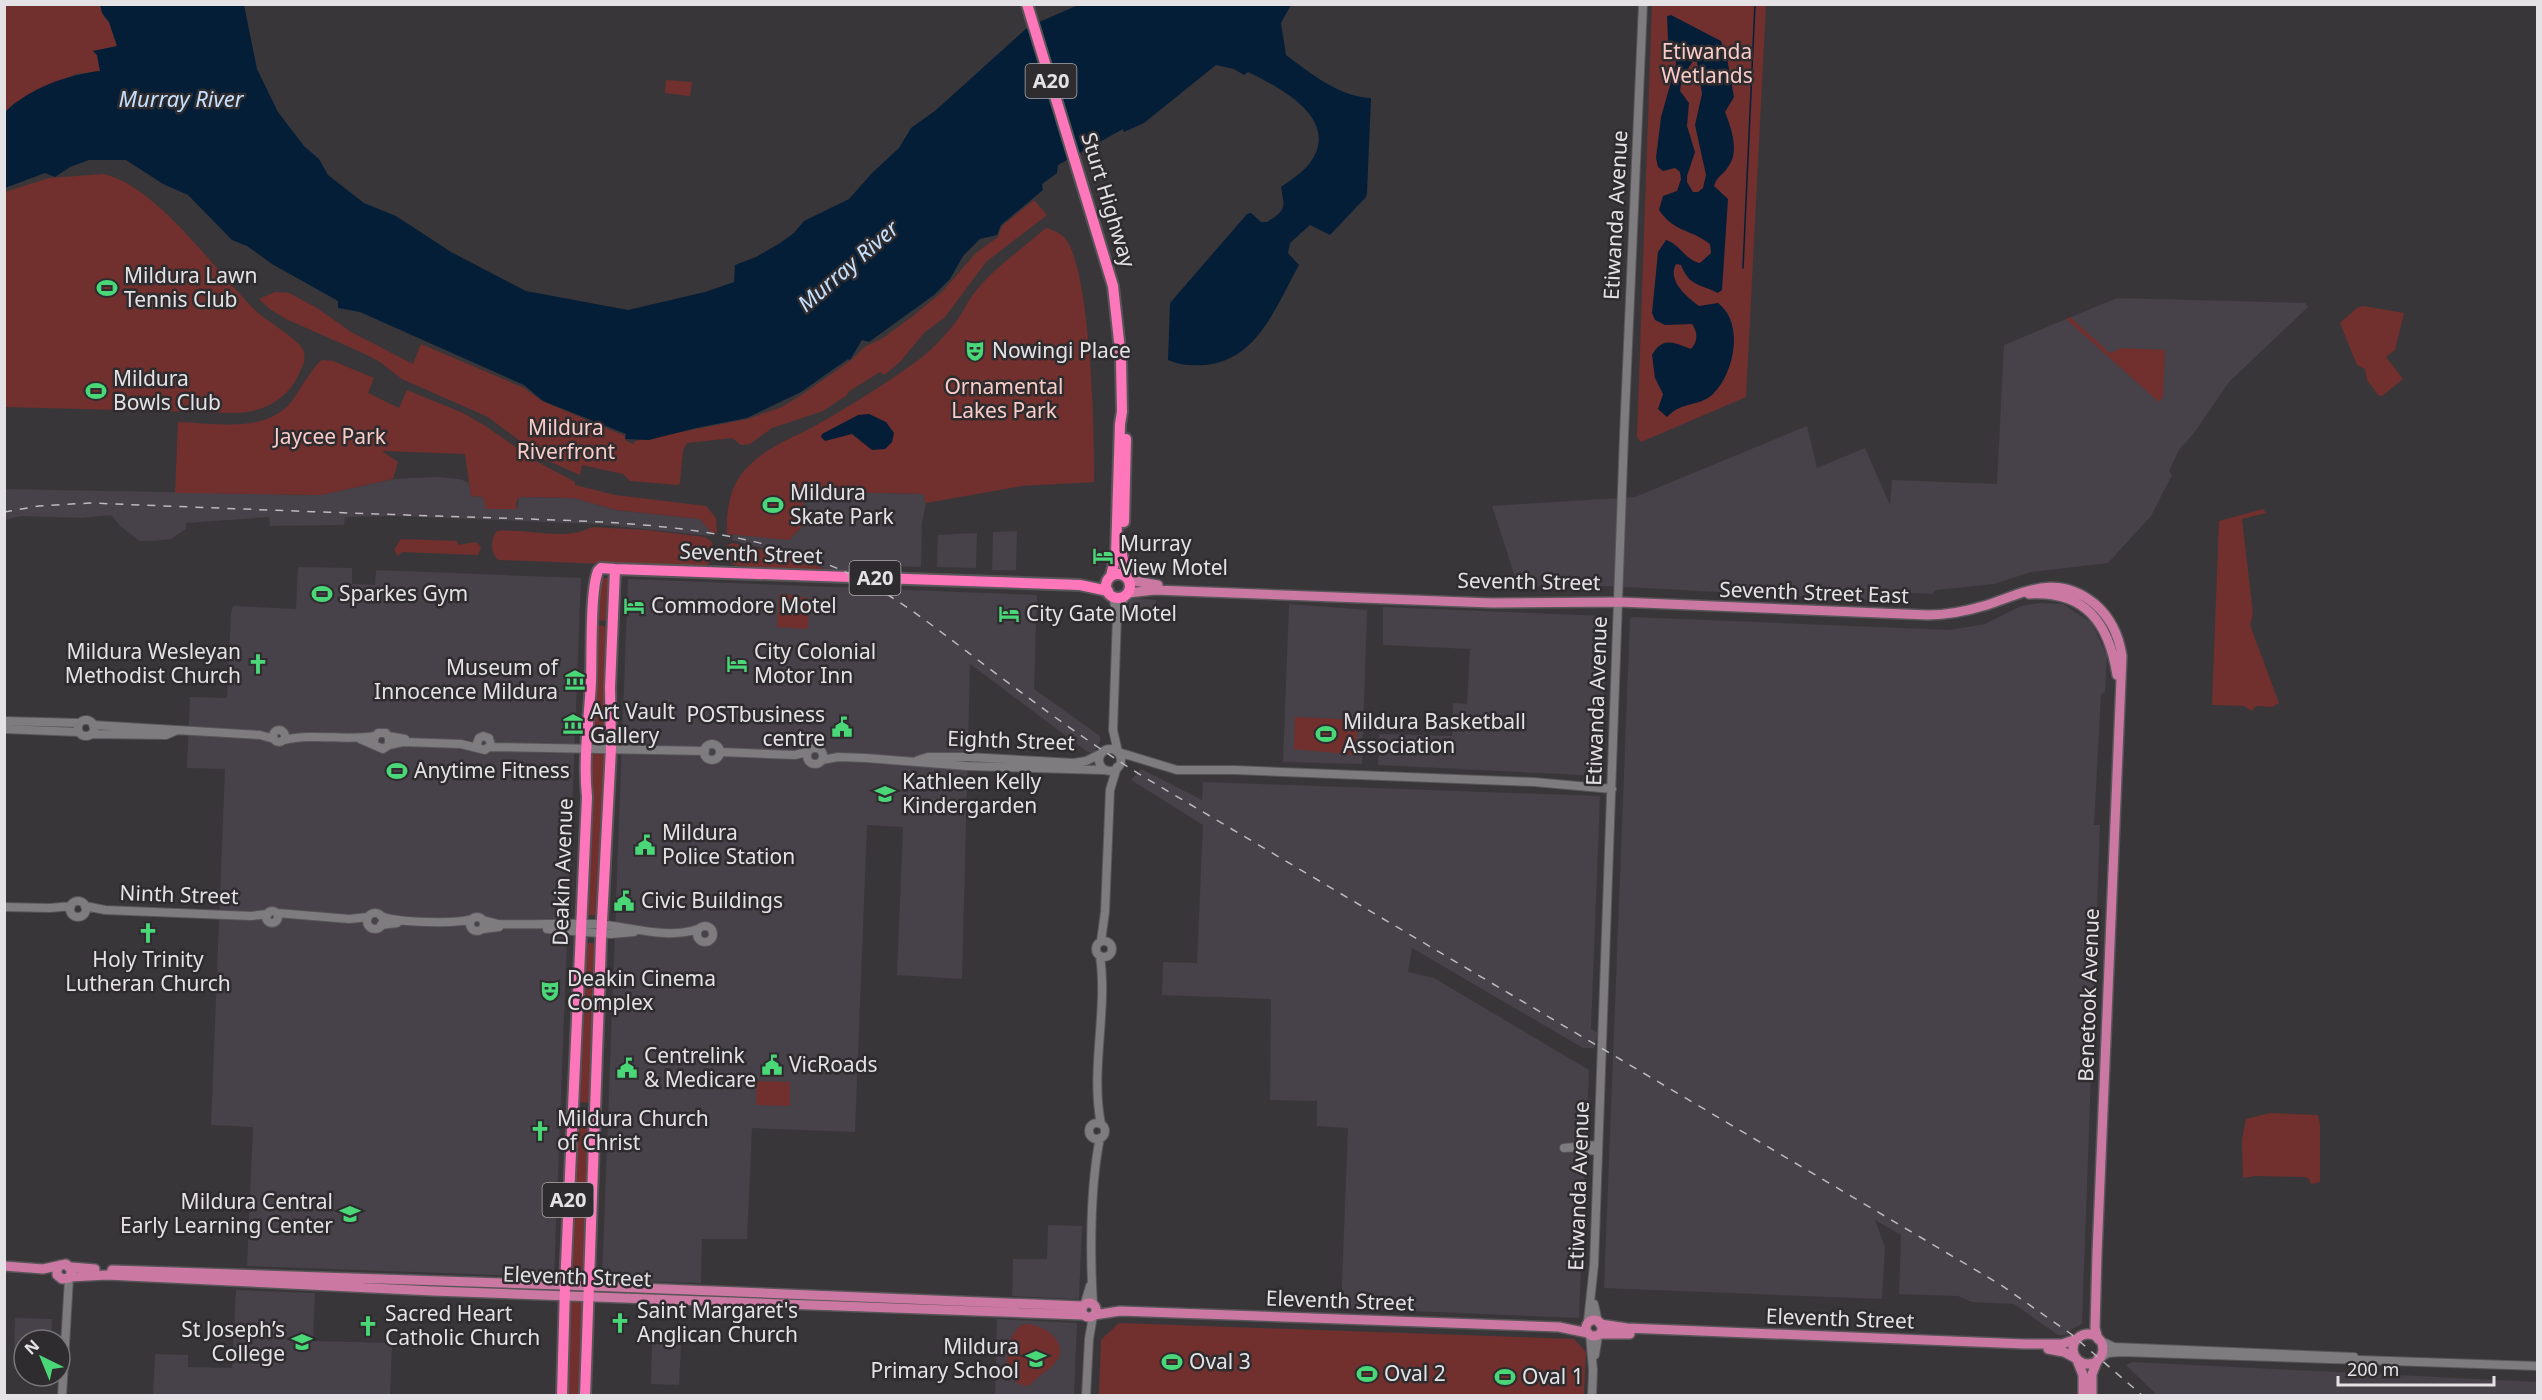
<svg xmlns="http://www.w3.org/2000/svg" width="2542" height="1400" font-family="'Noto Sans',sans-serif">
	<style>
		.built { fill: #474149 }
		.green { fill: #71302d }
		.water { fill: #051e37; fill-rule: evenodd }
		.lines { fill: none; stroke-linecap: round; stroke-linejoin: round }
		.stream { stroke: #051e37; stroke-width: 1.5 }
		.minor-casing { stroke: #575558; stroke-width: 10 }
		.major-casing { stroke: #575558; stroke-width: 12 }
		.highway-casing { stroke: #575558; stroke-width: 14 }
		.minor { stroke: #7e7c7f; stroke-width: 8 }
		.major { stroke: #cb79a2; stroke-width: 9 }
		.highway { stroke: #fe77ba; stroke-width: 10 }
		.rail { stroke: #bcbabc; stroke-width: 1.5; stroke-dasharray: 8 8; stroke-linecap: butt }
		.labels { text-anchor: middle; stroke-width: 5; stroke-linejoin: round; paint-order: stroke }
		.shield { fill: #2f2c2f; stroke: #aeabae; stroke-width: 1.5 }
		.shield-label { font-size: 20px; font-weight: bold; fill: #e4e2e4 }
		.park-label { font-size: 21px; fill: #f9ccc8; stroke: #2f2c2f }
		.street-label { font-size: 21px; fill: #e4e2e4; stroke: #2f2c2f }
		.poi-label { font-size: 21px; fill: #e4e2e4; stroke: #2f2c2f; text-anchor: start }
		.water-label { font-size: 22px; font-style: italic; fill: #c5e0fe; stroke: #2f2c2f }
	</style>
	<rect width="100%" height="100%" fill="#39363a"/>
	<path class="built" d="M2117,298L2305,303L2308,307L2229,382L2194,433L2179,450L2169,471L2172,475L2151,516L2108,563L2031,572L1994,584L1936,590L1932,594L1894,592V595H1888L1887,601L1607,586H1526L1516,580L1492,506L1635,497L1807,426L1817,468L1865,448L1890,505L1892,480L1997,484L2004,345Z
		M436,477L460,479L469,483L471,496L483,497L517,509L519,497L574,498L616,510L700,519L711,532V536L597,524L394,516L345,517L344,525L270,526L269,517L186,523V529L171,539L152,541H140L120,526L111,515L82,518L21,516L5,520V489L321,495L393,479Z
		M804,491L923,494L926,503L922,523L921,567L847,564L853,572H832L796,557L732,540L733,535L740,534L789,540L803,525Z
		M1017,531L1016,570H992L993,532Z
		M977,533L976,568L937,567L938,535Z
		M298,567L352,568V584L375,585L376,570L581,578L554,1277L247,1266L253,1127L211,1125L225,769L187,768L190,697L227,698L231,613L233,606L296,609Z
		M628,579L1037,595L1034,689L1100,736V742L1094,752L1089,753L970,664L962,979L897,975L903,827L867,825L855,1132L752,1128L747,1239H702L701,1283L602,1280Z
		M1133,598L1156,600L1155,621H1147V611L1129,610V601Z
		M2040,603L2063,604L2092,623L2107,656L2105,692L2101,694L2094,825H2100L2082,1324L2072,1329L2066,1335H2058L2014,1304L1972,1302L1958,1296L1899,1294L1901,1235L1875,1220L1885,1247L1882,1299L1604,1288L1630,619L1633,617L1950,630L1985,624L2021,606Z
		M1289,604L1367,610L1362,764L1283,762Z
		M1383,607L1605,616L1607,618L1601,776L1378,765L1379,734L1452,736L1453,703L1467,704L1470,649L1383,645Z
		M1141,769L1202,800L1203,782L1600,796L1591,1029L1598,1033L1594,1048H1583L1412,948L1408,972L1434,978L1589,1070L1579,1318L1341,1308L1348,1128L1317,1126V1101L1270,1100L1271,999L1162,995L1163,962L1197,963L1203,825L1131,780Z
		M1048,1225L1082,1226L1079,1299L1012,1296L1013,1259H1047Z
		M236,1290L315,1293L313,1341L392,1343L390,1395L153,1396L155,1354L188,1355V1367L232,1368Z
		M15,1318L52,1319L51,1340H24V1354L14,1353Z
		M997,1319L1077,1323L1074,1395L995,1396Z
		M652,1344L681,1345L679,1385L651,1384Z
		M2133,1362L2537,1382V1395H2157L2126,1365Z"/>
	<path class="green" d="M5,5H100L104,17L109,22L117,46L93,51L97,55L100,71L76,74L14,103L5,112Z
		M1652,5H1766L1746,397L1641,442L1637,437Z
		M666,80L692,82L690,96L665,93Z
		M104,174C158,187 215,271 256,311C266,321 301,340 304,352C306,360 302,367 299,374C287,400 263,412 236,413L5,407V192L49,178Z
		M1034,200L1047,215L986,262L945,317L924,333L899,363L884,375L880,372L848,392L847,395L823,411L772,428L750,444L741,445L732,438L687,443L683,450L680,483L678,485L630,481L623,474L582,465L580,475L544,459L488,417L402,379L380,362L363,353L288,320L271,310L259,299L275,292L289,293L317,308L351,332L413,364L421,344L524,388L542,401L625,436L626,441L633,444L635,441L748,419L782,407L803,394L850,361L866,346L883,338L913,316L942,292L976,253L998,237L1002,226Z
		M1046,228C1052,230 1058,232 1063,236C1091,262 1095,439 1094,482L1022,486L926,503L923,494L804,491L803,525L789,540L727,534C726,508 730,482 751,464C768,447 792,438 813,427C848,407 884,385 917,361C932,350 947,334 958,319C963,312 967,303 972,296C991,270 1022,249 1046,228Z
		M2363,306L2404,313L2395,350L2386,357L2403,379L2382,396L2378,395L2367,380L2365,369L2357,365L2340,323L2357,308Z
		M2070,317L2110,353L2122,348L2165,350L2163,397L2159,402L2066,319Z
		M322,360L333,361L374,378L368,393L399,408L407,390L463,413L487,427L534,460L575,482V485L615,495L706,506L716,518L717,533L711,532L700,519L616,510L574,498L519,497L516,504L517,509H486L483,497L471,496L465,454L382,451L398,462L393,479L321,495L175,493L178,422C215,423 266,434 292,401C300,390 314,365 322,360Z
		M2263,509L2266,513L2242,519L2253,614L2250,625L2279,703L2272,707L2256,706L2252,711L2244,706L2212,705L2219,521Z
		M592,527L646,530L705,537L712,542L714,558L707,565L685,567L499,560C490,553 490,540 497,531C528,528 564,542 592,527Z
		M401,539L457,541L458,545L476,542L481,547L478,555L402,552L398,556L394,550Z
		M733,543L796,557L832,572L764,569L734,565L728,558L727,545Z
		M598,578H612L609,621L596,620Z
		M779,594L799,595V597L809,598L808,629L777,627Z
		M597,625L609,627L604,742L592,741Z
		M1295,717L1358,720L1356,755L1294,749Z
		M591,754H605L597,915H586Z
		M585,943H597L591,1103L579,1102Z
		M757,1081L790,1082V1106L756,1105Z
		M2270,1113L2318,1115L2320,1124V1182L2311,1184L2309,1179L2305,1177L2255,1176L2243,1178L2242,1140L2246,1119Z
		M577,1118H592L587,1283L570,1282Z
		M568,1299L585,1300L582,1395L565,1396Z
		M1119,1323L1574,1339L1586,1352L1584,1395H1099L1101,1340Z
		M1024,1324C1043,1323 1072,1343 1055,1363C1047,1372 1036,1377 1029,1386C999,1387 1002,1334 1024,1324Z"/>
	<path class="water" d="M100,5H244L257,69L278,112L304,146L319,159L328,175L364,203L396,216L451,252L526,291L628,310L705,292L734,282L735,265L756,257L780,243L794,233L804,221L849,199L872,173L899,148L911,128L936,110L1028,27L1078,5H1291L1281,23L1286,55C1310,73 1340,97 1371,98L1367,193L1366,197L1330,235L1310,225L1290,243L1288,253L1299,265C1276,306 1258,360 1205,365C1193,366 1179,365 1168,360L1170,303L1247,214L1251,213L1261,222H1267C1288,209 1284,206 1281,187C1291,180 1303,172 1310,163C1342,119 1279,87 1248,72L1244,75L1234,69L1216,65L1144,123L1124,132L1123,129L1058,165L1057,173L1042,184L1043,190L1001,225L997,235L980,239L963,256L950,279L934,295L869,342L862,340L850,360L848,359L801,392L747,418L696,428L649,440L625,439L626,434L543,401L524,385L360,312L338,308V301L272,264L247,246L232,240L188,195L163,184L126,160H89L70,167L55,177L45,173L5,188V112C30,88 66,75 100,71L97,55L93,51L117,46L109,22L102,13Z
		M1671,15L1721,41L1727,58L1734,97L1725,112C1731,127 1740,152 1728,167C1723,175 1717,176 1714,186L1728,199L1722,290L1718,293C1700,284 1689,286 1681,265L1676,264C1667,281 1687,297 1699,306L1718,303C1745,323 1734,375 1712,395C1698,407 1682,401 1667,417L1658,409L1663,394L1655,378L1652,355C1663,336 1674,343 1691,349C1698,342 1698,332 1692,324L1665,325L1655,320L1652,313L1658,252L1666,240C1680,244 1685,260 1700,263L1711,253L1710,244C1691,229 1675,233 1659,210L1663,196L1677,191L1681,179L1680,172L1675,168L1663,171L1658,167L1656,158L1661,117L1676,64L1674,51L1668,40L1667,16ZM1693,61L1697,62L1702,94L1695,125L1706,175L1703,188L1698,192H1693L1687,182V176L1695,152L1687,126L1689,103L1680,91L1682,78Z
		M869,414L886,422L894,433L892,442L885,449L872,450L852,434L825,441L821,437L822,434L858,415Z"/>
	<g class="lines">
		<path class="stream" d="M1743,268L1755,4"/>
		<g class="minor-casing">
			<path id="minor" d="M1113,596L1117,617L1113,730L1118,752
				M1117,616L1125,596
				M78 728a8 8 0 1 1 16 0a8 8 0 1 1-16 0Z
				M4,721L79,723
				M93,725L260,735L274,739
				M4,729L78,732
				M273 736a6 6 0 1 1 12 0a6 6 0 1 1-12 0Z
				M92,734L166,735L175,731
				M388,736L405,739
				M360,739L383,749L389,745V738L386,733H378L374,738V744
				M284,740C314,733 345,741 375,736
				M704 752a8 8 0 1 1 16 0a8 8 0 1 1-16 0Z
				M389,745L403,742L461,744L485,750L491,745L489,738L483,736L479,738L477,743L478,747
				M490,747L705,751
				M807 756a8 8 0 1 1 16 0a8 8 0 1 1-16 0Z
				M1099 760a11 11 0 1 1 22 0a11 11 0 1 1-22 0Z
				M720,752L795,755L807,752
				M1118,752L1177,770H1235L1534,782L1612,789
				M822,760L838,757L866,758L967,766L1103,770
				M918,760L928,757H967L1074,763L1086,761L1102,753
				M70 909a8 8 0 1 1 16 0a8 8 0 1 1-16 0Z
				M85,906L105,910L251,916L268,914
				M4,907L50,908L71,906
				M266 917a6 6 0 1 1 12 0a6 6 0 1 1-12 0Z
				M277,913L349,919L368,917
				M367 921a8 8 0 1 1 16 0a8 8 0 1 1-16 0Z
				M381,916C397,923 456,924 472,919
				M470 924a7 7 0 1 1 14 0a7 7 0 1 1-14 0Z
				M483,920L498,924C531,925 564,923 596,924C629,926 666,940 698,929
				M381,925L397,923
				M697 934a8 8 0 1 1 16 0a8 8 0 1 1-16 0Z
				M483,929L499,927
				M547,929L611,934L634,932
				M1096 949a8 8 0 1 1 16 0a8 8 0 1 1-16 0Z
				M1101,941L1105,912L1110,790L1117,767
				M1100,956C1108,1011 1090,1070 1101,1124
				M1089 1131a8 8 0 1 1 16 0a8 8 0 1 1-16 0Z
				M1564,1148L1598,1145
				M1576,1149L1598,1151
				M1085,1303L1090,1286
				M1093,1304C1090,1255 1090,1186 1100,1138
				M1594,1304L1598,1322
				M1588,1321L1594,1265L1624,435L1643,4
				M1590,1335L1593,1370L1592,1396
				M2099,1340L2114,1347L2354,1357
				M1595,1355L1598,1336
				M2099,1359L2108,1353L2121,1352L2538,1366
				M62,1396L69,1278
				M1086,1396L1089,1339L1093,1316"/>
		</g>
		<g class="major-casing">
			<path id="major" d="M1129,580L1158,585
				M1128,593L1155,590L1492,603L1619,602L1928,615C1948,615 1967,611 1987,605C2026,592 2057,573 2095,604C2111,618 2119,636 2122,656L2097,1254L2095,1328L2098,1339
				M2029,594C2086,590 2109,624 2117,675
				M4,1266L43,1269L66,1264L72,1271L69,1278L62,1279L57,1275V1270L60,1265
				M71,1267L95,1269
				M112,1270L590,1286L1082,1306
				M70,1277L107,1275L433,1291L1083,1315
				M1082 1310a7 7 0 1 1 14 0a7 7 0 1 1-14 0Z
				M1094,1315L1120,1311L1559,1327L1588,1333
				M1586 1328a8 8 0 1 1 16 0a8 8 0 1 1-16 0Z
				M1600,1324L1627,1328L2025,1344H2062L2077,1339
				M1600,1334H1630
				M2073 1349a15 15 0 1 1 30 0a15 15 0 1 1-30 0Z
				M2048,1349L2064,1352L2077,1359
				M2077,1360L2083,1375V1396
				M2092,1396V1374L2098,1359"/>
		</g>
		<g class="highway-casing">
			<path id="highway" d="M1027,4L1113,286L1121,359L1122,412L1120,424L1116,554L1111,576
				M1124,522L1126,439
				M1123,544L1122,555L1127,578
				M1106 586a12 12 0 1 1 24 0a12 12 0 1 1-24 0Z
				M562,1396L565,1286L587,797C583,759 589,721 591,682C592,657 590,591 598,571L601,568L615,569L1080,585L1108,591
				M585,1396L601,940L611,748L610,687L615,569"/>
		</g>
		<use href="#minor" class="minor"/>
		<use href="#major" class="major"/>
		<use href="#highway" class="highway"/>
		<path class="rail" d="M4,512L39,506L90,503C216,508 342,513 468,517C593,522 724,519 841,570C892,592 934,627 978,660C1032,701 1086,741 1144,777L2001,1285L2071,1334L2143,1396"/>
	</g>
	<defs>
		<g id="stadium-bare" transform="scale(1.62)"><path d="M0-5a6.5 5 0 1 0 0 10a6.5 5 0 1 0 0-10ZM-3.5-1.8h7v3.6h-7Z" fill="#49d778" stroke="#2f2c2f" stroke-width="2.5" paint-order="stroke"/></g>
		<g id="theatre-bare" transform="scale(1.62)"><path d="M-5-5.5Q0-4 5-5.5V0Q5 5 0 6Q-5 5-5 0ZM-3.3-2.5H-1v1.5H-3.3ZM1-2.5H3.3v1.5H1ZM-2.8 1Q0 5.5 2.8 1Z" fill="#49d778" stroke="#2f2c2f" stroke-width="2.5" paint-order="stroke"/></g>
		<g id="hotel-bare" transform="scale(1.62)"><path d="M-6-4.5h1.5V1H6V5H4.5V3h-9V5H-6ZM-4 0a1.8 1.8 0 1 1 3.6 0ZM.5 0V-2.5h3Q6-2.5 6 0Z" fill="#49d778" stroke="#2f2c2f" stroke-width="2.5" paint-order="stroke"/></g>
		<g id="church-bare" transform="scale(1.62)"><path d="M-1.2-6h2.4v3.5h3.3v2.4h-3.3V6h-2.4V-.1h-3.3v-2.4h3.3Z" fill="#49d778" stroke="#2f2c2f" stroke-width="2.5" paint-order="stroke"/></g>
		<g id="museum-bare" transform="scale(1.62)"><path d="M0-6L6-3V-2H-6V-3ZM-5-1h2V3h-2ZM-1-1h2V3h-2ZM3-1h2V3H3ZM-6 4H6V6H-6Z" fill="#49d778" stroke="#2f2c2f" stroke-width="2.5" paint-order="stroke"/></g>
		<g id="civic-bare" transform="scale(1.62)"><path d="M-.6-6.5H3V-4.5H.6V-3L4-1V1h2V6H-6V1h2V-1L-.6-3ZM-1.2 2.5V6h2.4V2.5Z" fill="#49d778" stroke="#2f2c2f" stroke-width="2.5" paint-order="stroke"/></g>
		<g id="school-bare" transform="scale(1.62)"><path d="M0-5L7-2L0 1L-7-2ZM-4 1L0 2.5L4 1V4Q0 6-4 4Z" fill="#49d778" stroke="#2f2c2f" stroke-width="2.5" paint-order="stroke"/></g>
	</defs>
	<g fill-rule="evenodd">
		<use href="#stadium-bare" x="107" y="288"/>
		<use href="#theatre-bare" x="975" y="351"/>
		<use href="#stadium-bare" x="96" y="391"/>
		<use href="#stadium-bare" x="773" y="505"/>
		<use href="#hotel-bare" x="1103" y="556"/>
		<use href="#stadium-bare" x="322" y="594"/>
		<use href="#hotel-bare" x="634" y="606"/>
		<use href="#hotel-bare" x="1009" y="614"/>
		<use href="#church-bare" x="258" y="664"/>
		<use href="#hotel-bare" x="737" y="664"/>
		<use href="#museum-bare" x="575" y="680"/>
		<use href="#museum-bare" x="573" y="724"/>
		<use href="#civic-bare" x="842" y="727"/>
		<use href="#stadium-bare" x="1326" y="734"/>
		<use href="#stadium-bare" x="397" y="771"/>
		<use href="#school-bare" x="885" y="794"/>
		<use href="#civic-bare" x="645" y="845"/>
		<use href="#civic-bare" x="624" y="901"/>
		<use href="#church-bare" x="148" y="933"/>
		<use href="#theatre-bare" x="550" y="991"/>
		<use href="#civic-bare" x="772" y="1065"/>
		<use href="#civic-bare" x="627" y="1068"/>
		<use href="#church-bare" x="540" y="1131"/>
		<use href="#school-bare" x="350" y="1214"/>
		<use href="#church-bare" x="620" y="1323"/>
		<use href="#church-bare" x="368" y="1326"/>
		<use href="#school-bare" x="302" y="1342"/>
		<use href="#school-bare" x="1036" y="1359"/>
		<use href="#stadium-bare" x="1172" y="1362"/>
		<use href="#stadium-bare" x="1367" y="1374"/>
		<use href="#stadium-bare" x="1505" y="1377"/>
	</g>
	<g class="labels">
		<g class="shield">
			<rect x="1025.5" y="64" width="51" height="34" rx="4.5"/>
			<rect x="849.5" y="561" width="51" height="34" rx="4.5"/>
			<rect x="542.5" y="1183" width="51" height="34" rx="4.5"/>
		</g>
		<g class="shield-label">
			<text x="1051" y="88">A20</text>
			<text x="875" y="585">A20</text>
			<text x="568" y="1207">A20</text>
		</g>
		<g class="park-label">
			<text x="1707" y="59">Etiwanda<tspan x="1707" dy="24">Wetlands</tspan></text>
			<text x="1004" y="394">Ornamental<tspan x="1004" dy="24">Lakes Park</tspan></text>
			<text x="566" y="435">Mildura<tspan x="566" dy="24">Riverfront</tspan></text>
			<text x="330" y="444">Jaycee Park</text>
		</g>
		<g class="street-label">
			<text transform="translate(1108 200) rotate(73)" y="7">Sturt Highway</text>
			<text transform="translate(1616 215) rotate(-87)" y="7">Etiwanda Avenue</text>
			<text transform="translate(751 554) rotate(2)" y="7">Seventh Street</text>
			<text transform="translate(1529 582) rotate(1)" y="7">Seventh Street</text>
			<text transform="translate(1814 593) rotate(2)" y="7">Seventh Street East</text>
			<text transform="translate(1597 701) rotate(-88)" y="7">Etiwanda Avenue</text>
			<text transform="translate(1011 741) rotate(2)" y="7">Eighth Street</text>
			<text transform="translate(563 872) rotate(-88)" y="7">Deakin Avenue</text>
			<text transform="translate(179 895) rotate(2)" y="7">Ninth Street</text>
			<text transform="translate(2089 995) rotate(-88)" y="7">Benetook Avenue</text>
			<text transform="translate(1579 1186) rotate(-88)" y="7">Etiwanda Avenue</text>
			<text transform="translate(577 1277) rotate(2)" y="7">Eleventh Street</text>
			<text transform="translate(1340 1301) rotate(2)" y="7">Eleventh Street</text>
			<text transform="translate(1840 1319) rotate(2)" y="7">Eleventh Street</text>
		</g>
		<g class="poi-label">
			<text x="124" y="283">Mildura Lawn<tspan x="124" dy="24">Tennis Club</tspan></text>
			<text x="992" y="358">Nowingi Place</text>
			<text x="113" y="386">Mildura<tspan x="113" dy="24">Bowls Club</tspan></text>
			<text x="790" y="500">Mildura<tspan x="790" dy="24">Skate Park</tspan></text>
			<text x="1120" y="551">Murray<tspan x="1120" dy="24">View Motel</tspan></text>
			<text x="339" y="601">Sparkes Gym</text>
			<text x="651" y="613">Commodore Motel</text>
			<text x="1026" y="621">City Gate Motel</text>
			<text x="241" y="659" text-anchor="end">Mildura Wesleyan<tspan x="241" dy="24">Methodist Church</tspan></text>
			<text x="754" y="659">City Colonial<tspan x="754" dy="24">Motor Inn</tspan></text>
			<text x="558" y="675" text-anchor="end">Museum of<tspan x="558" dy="24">Innocence Mildura</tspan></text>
			<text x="590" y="719">Art Vault<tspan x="590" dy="24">Gallery</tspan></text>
			<text x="825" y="722" text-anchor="end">POSTbusiness<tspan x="825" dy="24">centre</tspan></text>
			<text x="1343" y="729">Mildura Basketball<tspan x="1343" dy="24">Association</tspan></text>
			<text x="414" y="778">Anytime Fitness</text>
			<text x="902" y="789">Kathleen Kelly<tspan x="902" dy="24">Kindergarden</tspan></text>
			<text x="662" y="840">Mildura<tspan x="662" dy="24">Police Station</tspan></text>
			<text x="641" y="908">Civic Buildings</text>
			<text x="148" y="967" text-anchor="middle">Holy Trinity<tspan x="148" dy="24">Lutheran Church</tspan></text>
			<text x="567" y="986">Deakin Cinema<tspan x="567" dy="24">Complex</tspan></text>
			<text x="644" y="1063">Centrelink<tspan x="644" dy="24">&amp; Medicare</tspan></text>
			<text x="789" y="1072">VicRoads</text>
			<text x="557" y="1126">Mildura Church<tspan x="557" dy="24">of Christ</tspan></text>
			<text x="333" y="1209" text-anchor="end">Mildura Central<tspan x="333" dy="24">Early Learning Center</tspan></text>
			<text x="637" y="1318">Saint Margaret's<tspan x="637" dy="24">Anglican Church</tspan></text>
			<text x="385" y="1321">Sacred Heart<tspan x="385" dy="24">Catholic Church</tspan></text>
			<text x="285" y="1337" text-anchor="end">St Joseph’s<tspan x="285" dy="24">College</tspan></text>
			<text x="1019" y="1354" text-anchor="end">Mildura<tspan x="1019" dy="24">Primary School</tspan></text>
			<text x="1189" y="1369">Oval 3</text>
			<text x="1384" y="1381">Oval 2</text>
			<text x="1522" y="1384">Oval 1</text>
		</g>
		<g class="water-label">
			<text x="181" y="107">Murray River</text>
			<text transform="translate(848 266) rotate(-41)" y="8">Murray River</text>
		</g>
	</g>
	<rect width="2542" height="1400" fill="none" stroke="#e4e2e4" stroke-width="12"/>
	<g transform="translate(42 1358) rotate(317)"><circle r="28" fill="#2f2c2f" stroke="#777577" stroke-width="1.5"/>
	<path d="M0-4.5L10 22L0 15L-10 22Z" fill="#49d778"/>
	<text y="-9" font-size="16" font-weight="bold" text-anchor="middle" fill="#e4e2e4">N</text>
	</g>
	<path d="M2338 1376v9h156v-9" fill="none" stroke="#e4e2e4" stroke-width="3"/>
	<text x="2347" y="1376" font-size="18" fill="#e4e2e4" stroke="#2f2c2f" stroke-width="4.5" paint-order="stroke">200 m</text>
</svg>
